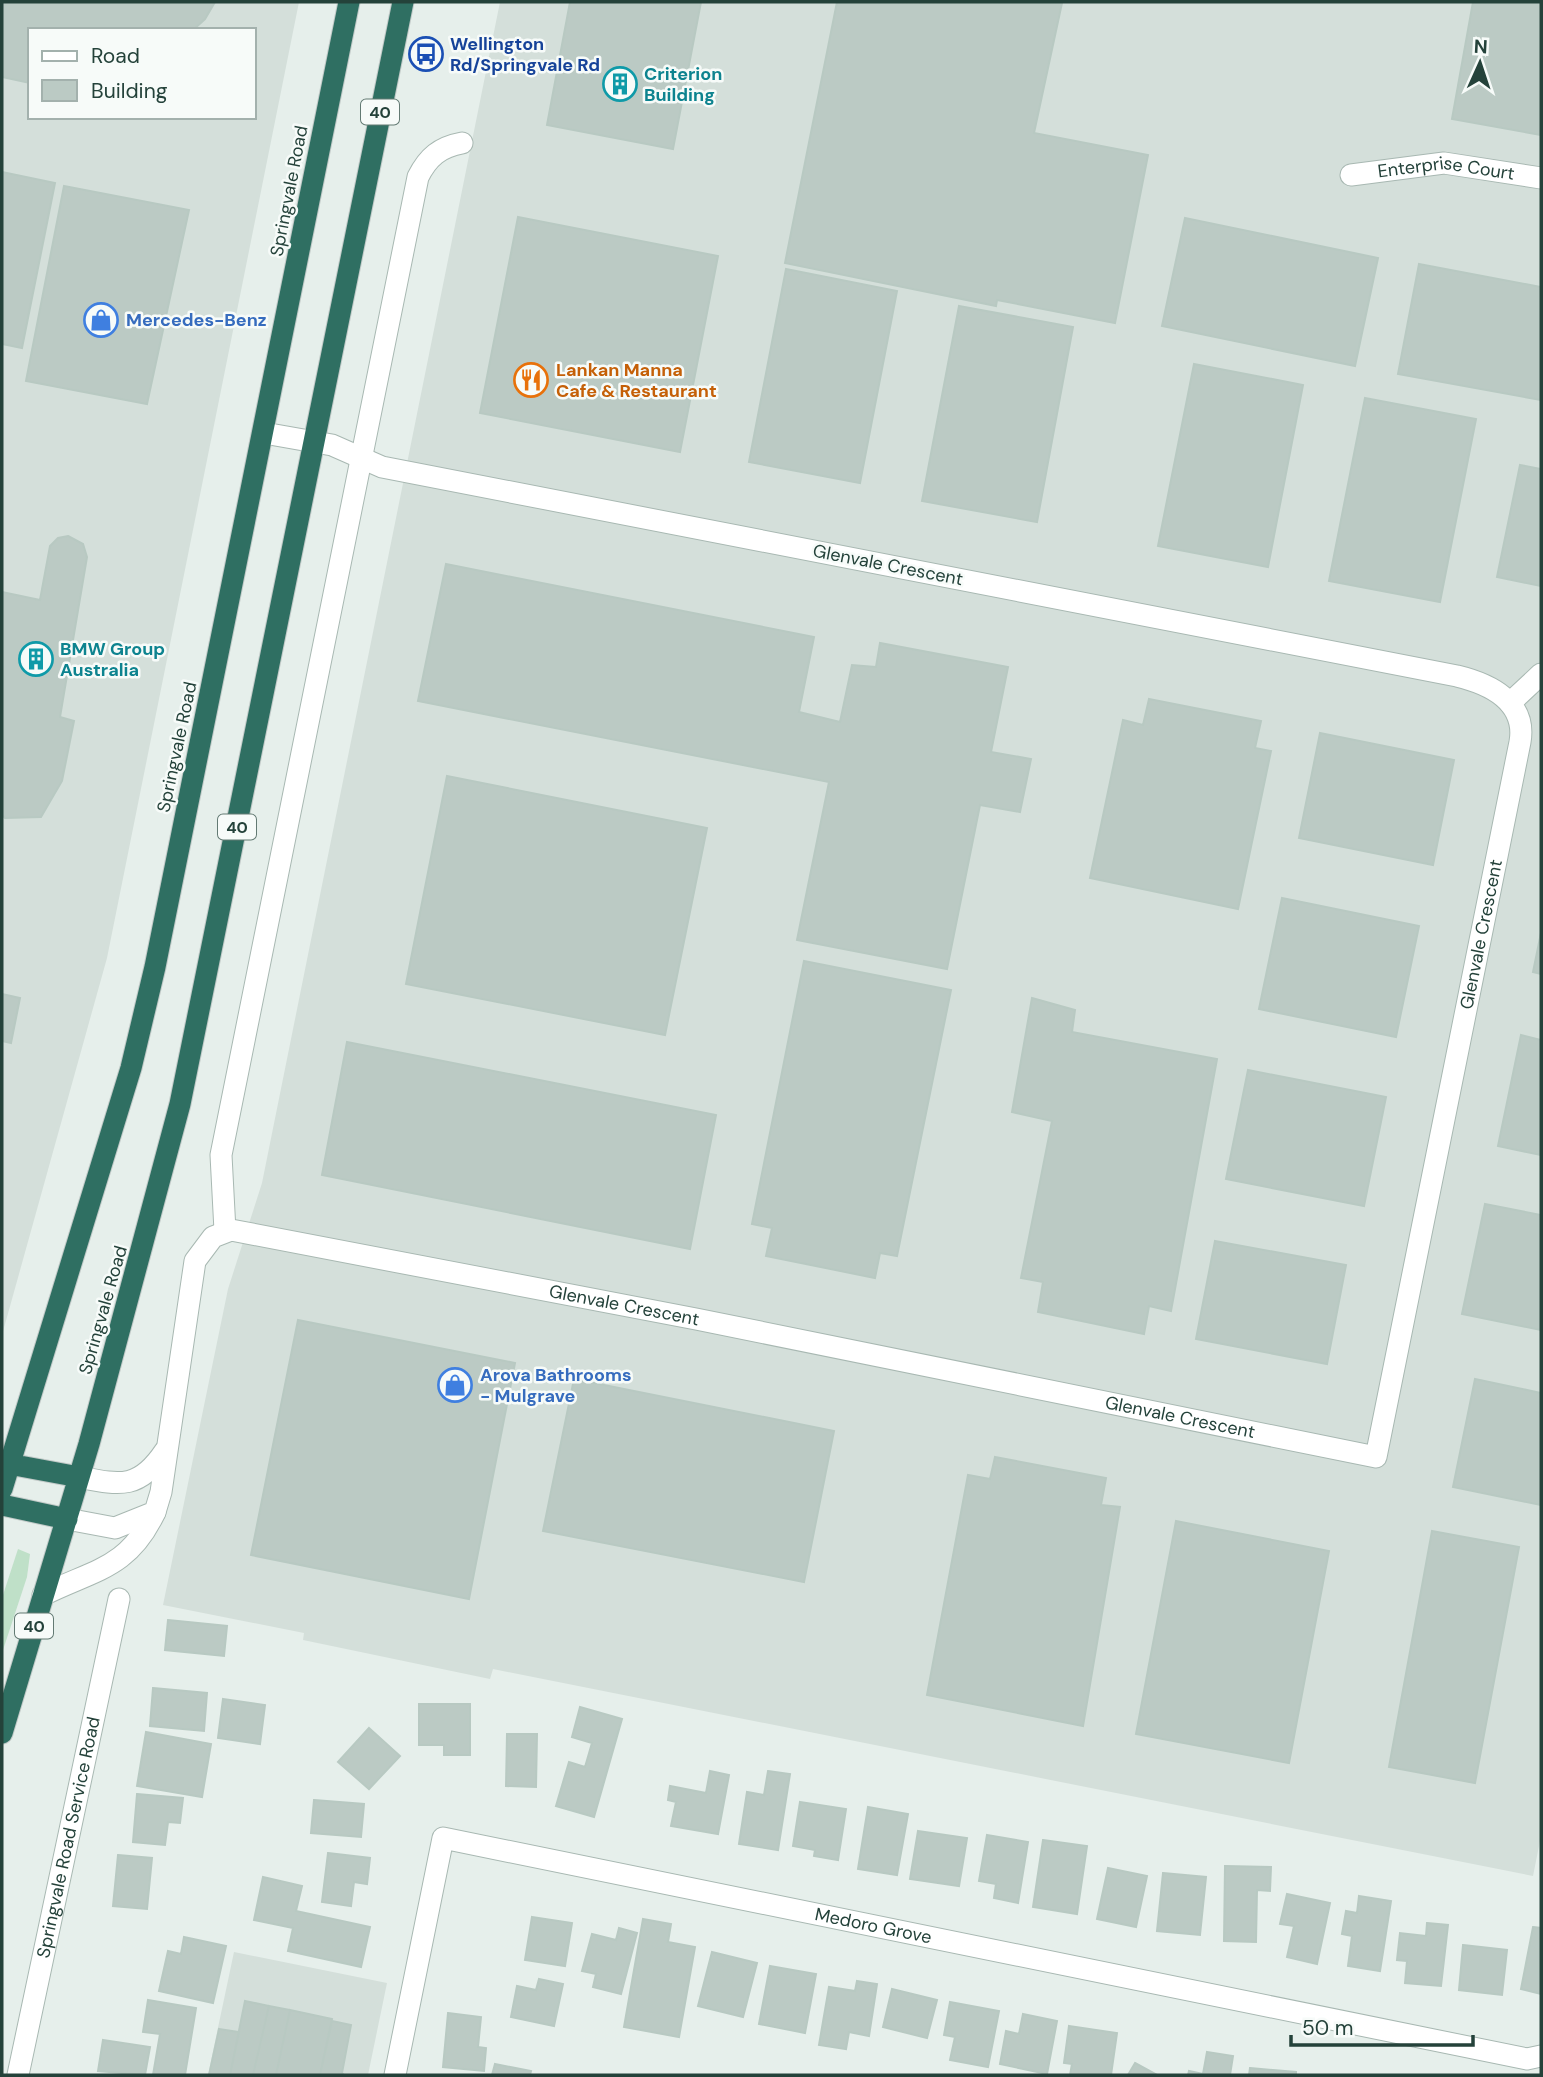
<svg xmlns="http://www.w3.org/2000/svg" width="1543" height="2077" font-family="'DM Sans',sans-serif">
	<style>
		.built { fill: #d4dfda; fill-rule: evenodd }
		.green { fill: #bfe0c8 }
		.building { fill: #bbcac4; stroke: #b8c9c2; stroke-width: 2 }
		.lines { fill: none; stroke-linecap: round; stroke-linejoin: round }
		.minor-casing { stroke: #a8b8b2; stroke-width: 23 }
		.highway-casing { stroke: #c2cac8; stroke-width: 23 }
		.minor { stroke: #fff; stroke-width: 21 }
		.highway { stroke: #2f6f62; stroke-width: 21 }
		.labels { text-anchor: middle; stroke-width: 5; stroke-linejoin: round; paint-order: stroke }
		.shield { fill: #f7fbf9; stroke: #637a73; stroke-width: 2 }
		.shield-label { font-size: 16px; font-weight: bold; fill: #24423a }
		.transit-label { font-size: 18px; font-weight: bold; fill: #164399; stroke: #f7fbf9; text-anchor: start }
		.culture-label { font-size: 18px; font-weight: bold; fill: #0d838f; stroke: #f7fbf9; text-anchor: start }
		.street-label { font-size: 18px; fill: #24423a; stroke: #f7fbf9 }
		.shop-label { font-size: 18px; font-weight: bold; fill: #366cbe; stroke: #f7fbf9; text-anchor: start }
		.food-label { font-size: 18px; font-weight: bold; fill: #c56008; stroke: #f7fbf9; text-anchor: start }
	</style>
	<rect width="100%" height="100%" fill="#e6efeb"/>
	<path class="built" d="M2,2H299L107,958L2,1335ZM30,30H254V117H30Z
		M500,2H1541V1836L1533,1876L493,1669L490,1679L303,1640L304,1633L163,1605L228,1289L262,1183Z
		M234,1952L387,1983L368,2075H208Z"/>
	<path class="green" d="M18,1549L30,1554L27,1577L2,1653V1598Z"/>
	<path class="building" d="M2,2H215L205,19L193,30H30V83L2,77Z
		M570,2H701L673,149L547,125Z
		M837,2L1062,3L1034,133L1148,155L1115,323L997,300L996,306L785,263Z
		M1473,2H1541V135L1452,119Z
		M2,172L55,183L22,348L2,344Z
		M64,186L189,210L147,404L26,381Z
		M518,217L718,256L680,452L480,413Z
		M1185,218L1378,258L1355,366L1162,326Z
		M1419,264L1541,287V400L1398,374Z
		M786,269L897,291L860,483L749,462Z
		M959,306L1073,327L1037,522L922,501Z
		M1194,364L1303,385L1268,567L1158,546Z
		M1365,398L1476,419L1440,602L1329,581Z
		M1520,465L1541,469V586L1497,577Z
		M68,536L83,544L87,557L60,717L74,721L62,781L41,817L5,818L2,815V592L40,600L50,546L58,538Z
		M446,564L814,637L799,712L840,722L852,665L876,667L880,643L1008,667L991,752L1031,759L1020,812L980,805L947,969L797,940L829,782L418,701Z
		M1149,699L1261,721L1255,748L1271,751L1238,909L1090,878L1123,720L1143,725Z
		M1320,733L1454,760L1433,865L1299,838Z
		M447,776L707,828L665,1035L406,984Z
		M1282,898L1419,926L1396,1037L1259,1009Z
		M1541,933V974L1533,972Z
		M804,961L951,990L897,1256L880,1253L875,1278L766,1256L772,1228L752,1224Z
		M2,994L20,998L11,1043L2,1041Z
		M1032,998L1075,1010L1072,1032L1217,1059L1171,1311L1149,1306L1144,1334L1038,1312L1043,1282L1021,1278L1052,1121L1012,1112Z
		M1521,1035L1541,1040V1155L1498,1146Z
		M347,1042L716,1115L690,1249L322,1175Z
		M1248,1070L1386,1097L1364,1206L1226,1179Z
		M1485,1204L1541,1215V1330L1462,1314Z
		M1215,1241L1346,1265L1327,1364L1196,1339Z
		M298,1320L515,1363L469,1599L251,1555Z
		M574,1379L834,1431L804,1582L543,1531Z
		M1475,1379L1541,1393V1505L1453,1487Z
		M995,1457L1106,1478L1101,1505L1120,1507L1083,1726L927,1695L968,1475L990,1479Z
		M1176,1521L1329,1551L1289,1763L1136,1734Z
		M1432,1531L1519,1547L1475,1783L1389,1767Z
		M168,1620L227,1626L224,1656L165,1650Z
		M153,1688L207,1693L204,1731L150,1726Z
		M223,1699L265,1705L260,1744L218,1738Z
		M419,1704H470V1755H444V1745H419Z
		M580,1707L622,1719L594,1817L556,1806L569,1762L585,1767L592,1743L572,1737Z
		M369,1728L400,1756L369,1789L338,1762Z
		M146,1732L211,1744L202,1797L137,1786Z
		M507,1734H537L536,1787L506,1786Z
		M710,1771L729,1775L718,1834L671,1826L676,1802L668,1800L670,1786L706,1793Z
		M768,1771L790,1774L778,1850L739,1844L747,1792L764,1795Z
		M137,1794L183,1798L180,1823L168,1822L165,1845L133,1842Z
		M314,1800L364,1804L361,1837L311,1833Z
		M800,1802L846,1809L838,1860L814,1856L815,1850L793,1846Z
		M868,1807L908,1814L897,1875L858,1869Z
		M918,1831L967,1838L959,1886L910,1879Z
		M987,1835L1028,1842L1018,1903L994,1898L996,1884L979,1881Z
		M1043,1840L1087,1846L1077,1914L1033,1907Z
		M328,1853L370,1858L367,1884L354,1882L351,1906L322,1902Z
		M118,1855L152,1858L147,1909L113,1906Z
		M1225,1866L1271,1867L1270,1891L1257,1890L1256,1942L1224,1941Z
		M1108,1868L1147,1876L1136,1927L1097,1919Z
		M1163,1873L1206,1877L1200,1935L1157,1931Z
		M263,1877L302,1886L296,1911L370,1927L361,1967L288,1951L293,1928L254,1920Z
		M1287,1894L1330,1903L1317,1964L1287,1957L1294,1926L1280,1924Z
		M1359,1896L1391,1901L1380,1971L1348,1966L1352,1936L1342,1934L1346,1911L1357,1913Z
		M532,1917L572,1923L565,1966L525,1960Z
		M643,1919L671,1924L668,1942L695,1947L679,2037L624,2027Z
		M1427,1923L1448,1925L1441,1986L1405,1983L1407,1961L1397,1960L1400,1933L1426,1936Z
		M1533,1927L1541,1928V1994L1521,1989Z
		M619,1928L637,1933L621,1994L593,1987L596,1974L582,1971L592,1934L616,1940Z
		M184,1937L226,1946L213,2003L159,1991L168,1951L181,1954Z
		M1463,1945L1507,1950L1502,1995L1459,1990Z
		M712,1952L757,1963L743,2017L698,2006Z
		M770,1966L816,1974L805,2033L759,2024Z
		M539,1979L563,1984L554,2026L511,2017L517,1986L536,1990Z
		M857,1981L877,1984L869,2036L849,2032L846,2049L819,2045L829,1987L855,1991Z
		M892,1989L937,2000L927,2038L883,2027Z
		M148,2000L196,2008L185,2075H153L160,2034L143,2032Z
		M245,2001L269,2006L253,2075H230Z
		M950,2002L999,2011L988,2067L950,2060L955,2037L944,2035Z
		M269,2006L290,2010L276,2075H253Z
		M290,2010L332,2019L320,2075H276Z
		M448,2013L481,2017L478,2047L486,2048L484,2071L443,2067Z
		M1023,2014L1057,2021L1047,2074L1000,2064L1006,2031L1019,2034Z
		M332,2021L351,2025L342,2073L344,2075H320Z
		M1069,2026L1117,2033L1111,2075H1070L1072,2064L1064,2063Z
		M219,2029L239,2032L230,2075H209Z
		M103,2040L150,2047L145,2075L98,2071Z
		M1207,2052L1233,2056L1230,2075H1188L1189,2071L1203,2074Z
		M1135,2063L1157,2075H1128Z
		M495,2064L531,2071L530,2075H492Z
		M1250,2068L1296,2072V2075H1249Z"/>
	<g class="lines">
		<g class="minor-casing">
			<g id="minor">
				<path id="s1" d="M1351,175L1444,163L1541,178"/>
				<path d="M1510,703L1541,674"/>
				<path d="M225,1231L221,1155L418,177C428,157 440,147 462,143"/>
				<path d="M79,1477C120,1485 139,1490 165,1451"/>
				<path id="s2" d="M67,1519L115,1528L155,1512L161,1492L195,1261L213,1237L231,1230L696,1319L1376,1457L1520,742C1527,702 1490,684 1457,676L382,467L332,445L264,433"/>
				<path d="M43,1595C95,1569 128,1569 155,1512"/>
				<path id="s3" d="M18,2075L119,1599"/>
				<path id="s4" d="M395,2075L443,1838L1527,2059L1541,2056"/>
			</g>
		</g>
		<g class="highway-casing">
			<path id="highway" d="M9,1464L79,1477
				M2,1489L131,1068L155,967L349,2
				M2,1505L67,1519
				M2,1733L89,1444L180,1104L403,2"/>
		</g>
		<use href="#minor" class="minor"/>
		<use href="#highway" class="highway"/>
	</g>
	<defs>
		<g id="bus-ring" transform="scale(1.75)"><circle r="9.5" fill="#f7fbf9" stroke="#1a4fb4" stroke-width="1.5"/><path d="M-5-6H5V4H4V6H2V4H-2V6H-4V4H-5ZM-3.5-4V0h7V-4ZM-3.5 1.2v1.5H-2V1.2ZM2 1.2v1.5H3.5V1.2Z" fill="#1a4fb4"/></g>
		<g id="building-ring" transform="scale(1.75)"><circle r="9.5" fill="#f7fbf9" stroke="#0f9aa8" stroke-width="1.5"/><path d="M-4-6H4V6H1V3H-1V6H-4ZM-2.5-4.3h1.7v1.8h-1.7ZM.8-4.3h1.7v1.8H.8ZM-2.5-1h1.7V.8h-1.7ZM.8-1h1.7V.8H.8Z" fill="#0f9aa8"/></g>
		<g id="shop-ring" transform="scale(1.75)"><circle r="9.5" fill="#f7fbf9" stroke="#3f7fe0" stroke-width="1.5"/><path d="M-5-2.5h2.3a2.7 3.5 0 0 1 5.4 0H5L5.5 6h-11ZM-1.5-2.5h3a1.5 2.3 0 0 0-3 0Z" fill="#3f7fe0"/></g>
		<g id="restaurant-ring" transform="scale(1.75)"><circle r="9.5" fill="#f7fbf9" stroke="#e8710a" stroke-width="1.5"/><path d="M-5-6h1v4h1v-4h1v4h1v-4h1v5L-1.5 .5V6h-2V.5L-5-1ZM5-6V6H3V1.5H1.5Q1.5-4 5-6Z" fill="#e8710a"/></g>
	</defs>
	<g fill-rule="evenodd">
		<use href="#bus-ring" x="426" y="54"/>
		<use href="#building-ring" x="620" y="84"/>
		<use href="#shop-ring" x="101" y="320"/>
		<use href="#restaurant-ring" x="531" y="380"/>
		<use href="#building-ring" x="36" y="659"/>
		<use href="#shop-ring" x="455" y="1385"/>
	</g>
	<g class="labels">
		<g class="shield">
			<rect x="361" y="99.5" width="38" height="25" rx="5"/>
			<rect x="218" y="814.5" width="38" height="25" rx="5"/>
			<rect x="15" y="1613.5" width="38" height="25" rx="5"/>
		</g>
		<g class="shield-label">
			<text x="380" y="118">40</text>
			<text x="237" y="833">40</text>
			<text x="34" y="1632">40</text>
		</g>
		<g class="transit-label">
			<text x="450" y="50">Wellington<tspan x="450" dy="21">Rd/Springvale Rd</tspan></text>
		</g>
		<g class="culture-label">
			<text x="644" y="80">Criterion<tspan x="644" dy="21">Building</tspan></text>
			<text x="60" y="655">BMW Group<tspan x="60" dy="21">Australia</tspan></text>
		</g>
		<g class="street-label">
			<text dy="6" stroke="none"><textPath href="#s1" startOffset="96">Enterprise Court</textPath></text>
			<text transform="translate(289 191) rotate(-79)" y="6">Springvale Road</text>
			<text transform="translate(888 565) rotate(11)" y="6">Glenvale Crescent</text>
			<text transform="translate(177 747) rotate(-78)" y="6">Springvale Road</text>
			<text dy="6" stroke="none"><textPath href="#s2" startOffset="2096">Glenvale Crescent</textPath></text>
			<text dy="6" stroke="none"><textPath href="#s2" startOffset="796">Glenvale Crescent</textPath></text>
			<text transform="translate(103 1310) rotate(-74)" y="6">Springvale Road</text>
			<text dy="6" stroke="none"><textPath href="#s2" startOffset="1363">Glenvale Crescent</textPath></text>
			<text dy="6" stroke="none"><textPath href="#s3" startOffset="243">Springvale Road Service Road</textPath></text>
			<text dy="6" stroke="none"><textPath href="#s4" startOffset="681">Medoro Grove</textPath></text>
		</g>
		<g class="shop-label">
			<text x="126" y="326">Mercedes-Benz</text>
			<text x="480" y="1381">Arova Bathrooms<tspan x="480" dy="21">- Mulgrave</tspan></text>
		</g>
		<g class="food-label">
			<text x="556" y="376">Lankan Manna<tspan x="556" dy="21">Cafe &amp; Restaurant</tspan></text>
		</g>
	</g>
	<rect width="1543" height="2077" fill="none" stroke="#24423a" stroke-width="7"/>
	<rect x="28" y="28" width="228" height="91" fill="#f7fbf9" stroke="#a3b1ad" stroke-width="2"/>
	<rect x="42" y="51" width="35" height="10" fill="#ffffff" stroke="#a3b1ad" stroke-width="2"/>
	<text x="91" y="63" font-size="21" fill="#24423a">Road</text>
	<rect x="42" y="80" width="35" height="21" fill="#bbcac4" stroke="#a3b1ad" stroke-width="2"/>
	<text x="91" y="98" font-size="21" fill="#24423a">Building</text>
	<g transform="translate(1480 63) rotate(3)" stroke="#f7fbf9" stroke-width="5" paint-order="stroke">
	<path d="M0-5L12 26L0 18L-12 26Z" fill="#24423a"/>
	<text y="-10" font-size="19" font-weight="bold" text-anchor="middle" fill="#24423a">N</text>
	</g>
	<path d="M1291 2035v10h182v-10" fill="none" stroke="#24423a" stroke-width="3.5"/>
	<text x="1302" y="2035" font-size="21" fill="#24423a" stroke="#f7fbf9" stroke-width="5" paint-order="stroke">50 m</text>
</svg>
